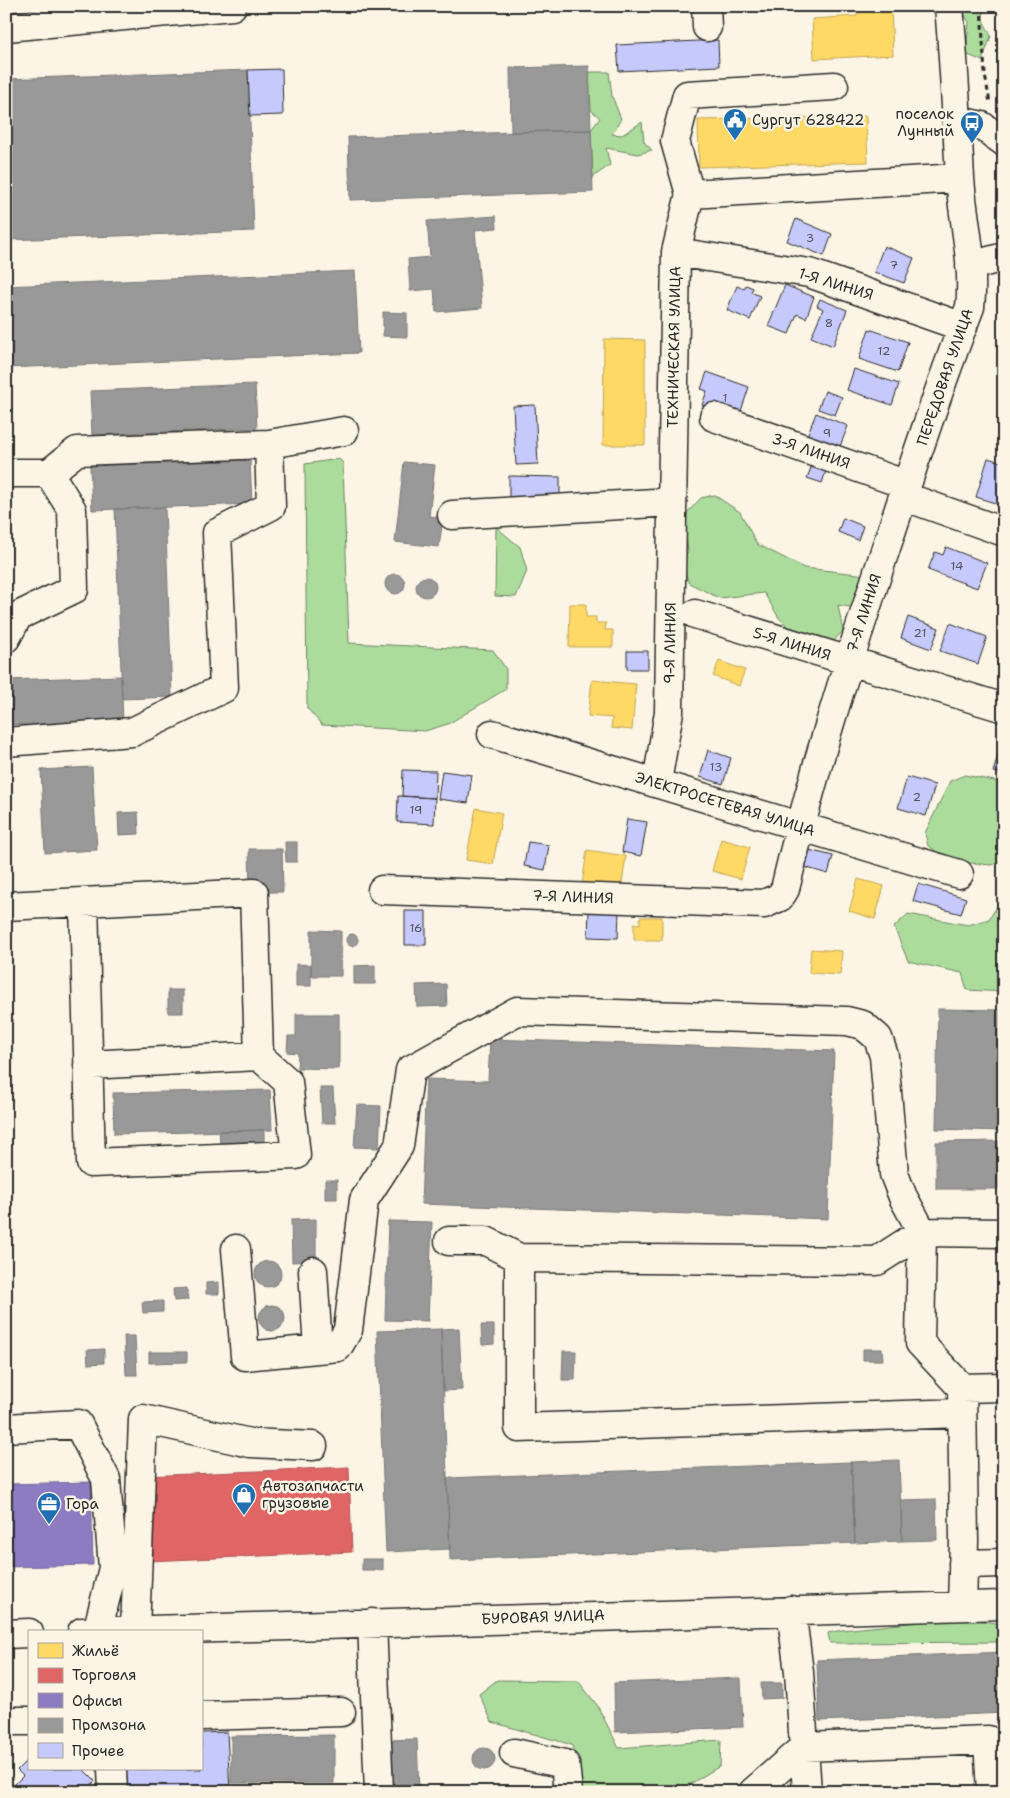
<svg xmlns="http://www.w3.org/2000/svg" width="1010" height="1798" font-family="'Shantell Sans',sans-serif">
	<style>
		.green { fill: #acdc9c; stroke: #6c8464 }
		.homes { fill: #ffd966; stroke: #bfa554 }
		.shops { fill: #e06666; stroke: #aa5454 }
		.offices { fill: #8e7cc3; stroke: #706495 }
		.industry { fill: #999; stroke: #787878 }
		.building { fill: #c6c9fb; stroke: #2b2b2b }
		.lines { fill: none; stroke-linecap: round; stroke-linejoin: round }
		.minor-casing { stroke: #2b2b2b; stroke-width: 31 }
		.path { stroke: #2b2b2b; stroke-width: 3; stroke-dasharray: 5 4; stroke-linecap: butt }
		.minor { stroke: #fcf5e5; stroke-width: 28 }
		.labels { text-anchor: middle; stroke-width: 5; stroke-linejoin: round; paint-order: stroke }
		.number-label { font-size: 12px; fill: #52525f }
		.poi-label { font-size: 15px; fill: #2b2b2b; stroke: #fcf5e5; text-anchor: start }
		.street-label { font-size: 15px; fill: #2b2b2b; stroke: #fcf5e5 }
	</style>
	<rect width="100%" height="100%" fill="#fcf5e5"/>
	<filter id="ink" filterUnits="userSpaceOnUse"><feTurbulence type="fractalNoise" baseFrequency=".02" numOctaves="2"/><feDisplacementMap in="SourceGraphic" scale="10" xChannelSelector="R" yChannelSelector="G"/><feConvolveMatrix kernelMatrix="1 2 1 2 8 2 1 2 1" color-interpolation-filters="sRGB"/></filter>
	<g filter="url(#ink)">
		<path class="green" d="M959,6H984L983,20L991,36L982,61L966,54L969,22Z
			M589,72H609L612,96L621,119L612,134L622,135L642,122L644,142L652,150L638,154L606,148L610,165L593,177L591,130L600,118L591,110Z
			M339,459L343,463L349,643L493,650L506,669V689L448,724L425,731L322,725L307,708L305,464Z
			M714,495L740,512L757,544L804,568L867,575L856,608L838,605L843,631L827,648L808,646L779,618L764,593L719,598L689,583L681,562L688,552L684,516L701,498Z
			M496,527L520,547L527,571L516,597L495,596Z
			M965,775L1004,783V861L991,865L951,861L928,846L925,833L950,781Z
			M1004,896V992L967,990L962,973L908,961L894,927L908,914L968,925L989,919Z
			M958,1618L1004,1624V1642L830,1643L828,1633L842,1630Z
			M497,1680L578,1681L597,1705L619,1748L721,1740L720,1766L677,1792H581L572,1745L492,1722L479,1694Z"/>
		<path class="homes" d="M857,6H891L893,55L814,59L812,19L857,16Z
			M866,116L868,162L699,167L698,120Z
			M604,339L645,340V445H603Z
			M570,604H586V617H596V623H606L605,630H613V647H569Z
			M719,661L745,670L739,686L713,676Z
			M592,680L636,684L632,730L611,728L612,718L588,716Z
			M476,808L502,813L493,864L466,860Z
			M721,839L750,847L741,879L712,871Z
			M587,850L626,856L621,891L582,885Z
			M858,879L884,886L875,919L849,911Z
			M640,917H662V940H634V923L640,924Z
			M811,949L842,951L840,975L809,973Z"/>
		<path class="shops" d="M349,1467L352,1552L149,1561L145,1476Z"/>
		<path class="offices" d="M91,1482L93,1565L6,1567V1484Z"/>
		<path class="industry" d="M589,66L591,130L511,132L510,68Z
			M248,70L254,231L6,240V79Z
			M591,130L593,192L350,200L348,137Z
			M496,216L497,228L475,230L482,308L436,312L434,289L410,291L408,259L430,257L427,221Z
			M355,271L359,353L6,368V286Z
			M383,312L407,313V337L383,336Z
			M255,384L257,428L92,435L90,391Z
			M250,460L252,504L92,510L90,466Z
			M404,462L435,465L429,516L443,518L439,547L395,542Z
			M165,507L172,697L122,699L115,509Z
			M385 584a10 10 0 1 1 20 0a10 10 0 1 1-20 0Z
			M416 587a10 10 0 1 1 20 0a10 10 0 1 1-20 0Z
			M121,676L123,721L6,725V680Z
			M92,767L97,850L45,853L41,770Z
			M138,812L139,834L119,835L118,813Z
			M285,842H297V862H286Z
			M249,849H282L283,892H250Z
			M311,930L341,931V976H311Z
			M346 940a6 6 0 1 1 12 0a6 6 0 1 1-12 0Z
			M296,964L311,965V986H296Z
			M375,965V984H354V966Z
			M446,984L447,1006L417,1007L416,985Z
			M168,990H183V1013H168Z
			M938,1009L1004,1010V1131L936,1129Z
			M296,1014H339V1069L297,1068L298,1053L287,1052L288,1036H296Z
			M490,1039L834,1051L828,1219L421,1204L426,1079L488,1081Z
			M320,1088H333L335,1123H322Z
			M270,1090L272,1130L114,1134L113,1093Z
			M357,1105L381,1106L379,1148L354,1147Z
			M264,1130V1144H220L219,1131Z
			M1004,1141V1189H936V1142Z
			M325,1180H337V1199H325Z
			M316,1219V1261L292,1262L291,1220Z
			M388,1221L432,1222L428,1321L385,1320Z
			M255 1274a13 13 0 1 1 26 0a13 13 0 1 1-26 0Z
			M219,1282V1294H206V1283Z
			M187,1288L188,1300L174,1301L173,1289Z
			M163,1301V1312L143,1313L142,1302Z
			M259 1318a13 13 0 1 1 26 0a13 13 0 1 1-26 0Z
			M481,1325H494V1344L482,1345Z
			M459,1328L462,1390L443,1391L441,1329Z
			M441,1329L450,1549L386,1552L377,1331Z
			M124,1336H135L137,1375H126Z
			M104,1349V1363L88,1364L87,1350Z
			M863,1349H882L883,1360H863Z
			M563,1351H576L575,1380H562Z
			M149,1352H187V1362L149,1363Z
			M899,1460L902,1541L855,1543L851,1462Z
			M851,1462L855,1543L450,1560L447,1478Z
			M936,1499L937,1540L902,1541L901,1500Z
			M362,1559H383V1570H362Z
			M1004,1652V1713L819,1721L817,1660Z
			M741,1678L743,1727L615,1732L614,1683Z
			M761,1683H782V1698L762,1699Z
			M334,1735V1783H231V1736Z
			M417,1739L419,1792H391L390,1740Z
			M473 1759a11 11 0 1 1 22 0a11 11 0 1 1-22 0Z"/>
		<path class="building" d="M718,40L719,66L619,71L617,45Z
			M282,69L283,115L250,116L248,70Z
			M796,219L832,234L824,256L787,241Z
			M884,246L914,258L904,283L874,272Z
			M746,285L753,288L751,292L760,296L750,320L727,310L737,286L744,289Z
			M785,285L814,297L806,318L797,314L789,334L768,326Z
			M820,299L847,310L833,346L811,337L823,309L817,306Z
			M869,329L908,342L898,372L859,359Z
			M854,369L899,384L892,405L847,390Z
			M707,372L749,387L739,417L702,405L707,391L701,389Z
			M825,391L842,397L835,415L818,409Z
			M535,405L538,464L516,465L513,406Z
			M816,413L848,426L837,454L805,441Z
			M988,458L1004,463V506L976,497Z
			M813,463L827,468L822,483L807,478Z
			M509,476L560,477V499L509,498Z
			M843,518L863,526L858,540L838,532Z
			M946,547L987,563L977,588L928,570L935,552L943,555Z
			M908,617L939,628L931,649L901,638Z
			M950,623L987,637L978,664L940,651Z
			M1004,625V640L998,637Z
			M627,651H648V669H627Z
			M1000,749L1004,750V774L993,772Z
			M708,750L731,758L723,784L700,777Z
			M403,770L436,771L435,798L402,796Z
			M442,771L472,775L468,803L438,799Z
			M907,777L935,785L926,816L898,808Z
			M398,796L435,798L434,824L397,822Z
			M627,819L647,822L641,856L622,852Z
			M528,842L549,845L545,870L524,866Z
			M809,850L833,856L828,874L804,867Z
			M918,884L966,898L961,914L913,901Z
			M405,911H426V945H405Z
			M589,911L619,912L618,938L588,937Z
			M6,1104L8,1138H6Z
			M227,1732L230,1792H118L117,1769H201V1733Z
			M29,1758V1769H83L95,1781L85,1792H7L23,1776L17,1770Z"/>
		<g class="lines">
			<g class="minor-casing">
				<path id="minor" d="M706,6L707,27
					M6,27L232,6
					M959,121L982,126L1004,142
					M690,194L960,178
					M690,194L675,141L687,95L834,86
					M676,252L809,273L963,327
					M970,266L1004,257
					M714,417L907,485
					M6,473H49L77,451L269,444L344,431
					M903,496L1004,532
					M452,515L672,502
					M695,614L1004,708
					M6,638L18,616L74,589L72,510L49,473
					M492,734L959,874
					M6,742L132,732L224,688L217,533L271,506L269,444
					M657,782L669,712L676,252L690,194
					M382,890L764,904L780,897L785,889C811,778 846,669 882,560C910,475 938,390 970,307C975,264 963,221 960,178C957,121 954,63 949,6
					M84,902L91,1163L296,1155L288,1082L259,1056
					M6,906L254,893L259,1056L88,1065
					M449,1241H486L519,1258L877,1261L922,1232L1004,1233
					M236,1249L245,1356L338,1347L348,1330L364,1200L399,1146L410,1070L517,1011L847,1021L863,1025L878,1038L884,1056L894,1174L903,1197L922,1232L920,1343L962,1388L964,1541L962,1604
					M519,1258V1428L962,1413
					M313,1271L318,1349
					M962,1388L1004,1387
					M6,1428L78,1424L106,1479L113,1568L97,1632
					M963,1564L1004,1563
					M791,1610L799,1672L807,1792
					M372,1623L379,1792
					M135,1631L143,1419L250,1443L313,1446
					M82,1632L1004,1605
					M6,1634L29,1633
					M201,1716L341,1712
					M6,1721H29
					M514,1753L565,1764L568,1792
					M112,1769L113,1792
					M753,1792L804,1747L988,1740L991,1792"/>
			</g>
			<path class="path" d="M981,6L985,75L990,103"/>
			<use href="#minor" class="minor"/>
		</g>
	</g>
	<defs>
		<g id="civic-pin" transform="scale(1.25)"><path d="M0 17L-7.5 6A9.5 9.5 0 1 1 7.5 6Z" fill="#1f6fb2" stroke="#fcf5e5"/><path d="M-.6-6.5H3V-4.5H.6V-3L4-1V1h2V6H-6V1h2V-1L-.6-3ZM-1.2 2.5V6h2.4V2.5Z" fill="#fff"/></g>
		<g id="bus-pin" transform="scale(1.25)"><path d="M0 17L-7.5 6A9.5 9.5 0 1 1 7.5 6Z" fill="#1f6fb2" stroke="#fcf5e5"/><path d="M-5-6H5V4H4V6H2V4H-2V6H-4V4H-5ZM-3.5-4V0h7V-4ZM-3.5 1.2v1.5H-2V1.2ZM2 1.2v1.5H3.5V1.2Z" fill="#fff"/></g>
		<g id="shop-pin" transform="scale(1.25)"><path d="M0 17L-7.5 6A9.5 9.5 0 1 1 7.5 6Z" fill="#1f6fb2" stroke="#fcf5e5"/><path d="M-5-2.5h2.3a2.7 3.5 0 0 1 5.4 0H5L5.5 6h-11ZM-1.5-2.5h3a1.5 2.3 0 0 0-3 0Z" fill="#fff"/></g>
		<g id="office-pin" transform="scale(1.25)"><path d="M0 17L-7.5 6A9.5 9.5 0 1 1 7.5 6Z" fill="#1f6fb2" stroke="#fcf5e5"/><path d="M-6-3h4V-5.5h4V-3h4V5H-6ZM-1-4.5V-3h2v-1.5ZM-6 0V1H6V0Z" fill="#fff"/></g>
	</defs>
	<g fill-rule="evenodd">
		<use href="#civic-pin" x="735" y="120"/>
		<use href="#bus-pin" x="972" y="123"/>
		<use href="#shop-pin" x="244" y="1495"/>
		<use href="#office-pin" x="49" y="1504"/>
	</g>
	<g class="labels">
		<g class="number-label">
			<text x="810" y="242">3</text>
			<text x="894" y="269">7</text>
			<text x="829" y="327">8</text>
			<text x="884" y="355">12</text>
			<text x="725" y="402">1</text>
			<text x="827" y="437">9</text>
			<text x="957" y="570">14</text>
			<text x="920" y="637">21</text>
			<text x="716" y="771">13</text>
			<text x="917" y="801">2</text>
			<text x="416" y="814">19</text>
			<text x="416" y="932">16</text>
		</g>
		<g class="poi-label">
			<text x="954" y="119" text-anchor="end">поселок<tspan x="954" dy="17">Лунный</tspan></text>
			<text x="752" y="125">Сургут 628422</text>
			<text x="262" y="1491">Автозапчасти<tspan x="262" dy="17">грузовые</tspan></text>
			<text x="66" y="1509">Гора</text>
		</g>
		<g class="street-label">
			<text transform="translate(836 284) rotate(17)" y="5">1-Я ЛИНИЯ</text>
			<text transform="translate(674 347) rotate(-89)" y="5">ТЕХНИЧЕСКАЯ УЛИЦА</text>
			<text transform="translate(945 377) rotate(-71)" y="5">ПЕРЕДОВАЯ УЛИЦА</text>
			<text transform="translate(811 451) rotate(19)" y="5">3-Я ЛИНИЯ</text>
			<text transform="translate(864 613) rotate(-72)" y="5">7-Я ЛИНИЯ</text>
			<text transform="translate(670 643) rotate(-89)" y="5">9-Я ЛИНИЯ</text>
			<text transform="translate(792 644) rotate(17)" y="5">5-Я ЛИНИЯ</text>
			<text transform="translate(725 804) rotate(17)" y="5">ЭЛЕКТРОСЕТЕВАЯ УЛИЦА</text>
			<text transform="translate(573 897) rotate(2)" y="5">7-Я ЛИНИЯ</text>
			<text transform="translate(543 1617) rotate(-2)" y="5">БУРОВАЯ УЛИЦА</text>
		</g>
	</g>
	<rect width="1010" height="1798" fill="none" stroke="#fcf5e5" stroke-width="25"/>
	<rect x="12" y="12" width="985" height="1773" fill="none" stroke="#2b2b2b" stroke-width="2" filter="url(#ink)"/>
	<rect x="28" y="1630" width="175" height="140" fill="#fcf5e5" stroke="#a8a49b"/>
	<rect x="38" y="1643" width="25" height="15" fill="#ffd966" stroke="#a8a49b"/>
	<text x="72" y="1656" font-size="15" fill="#2b2b2b">Жильё</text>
	<rect x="38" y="1668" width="25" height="15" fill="#e06666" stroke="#a8a49b"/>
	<text x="72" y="1680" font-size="15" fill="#2b2b2b">Торговля</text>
	<rect x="38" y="1693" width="25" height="15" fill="#8e7cc3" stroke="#a8a49b"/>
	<text x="72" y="1706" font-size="15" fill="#2b2b2b">Офисы</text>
	<rect x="38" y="1718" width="25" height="15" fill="#999999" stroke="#a8a49b"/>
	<text x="72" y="1730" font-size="15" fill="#2b2b2b">Промзона</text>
	<rect x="38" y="1743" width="25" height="15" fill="#c6c9fb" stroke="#a8a49b"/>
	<text x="72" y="1756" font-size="15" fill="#2b2b2b">Прочее</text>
</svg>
